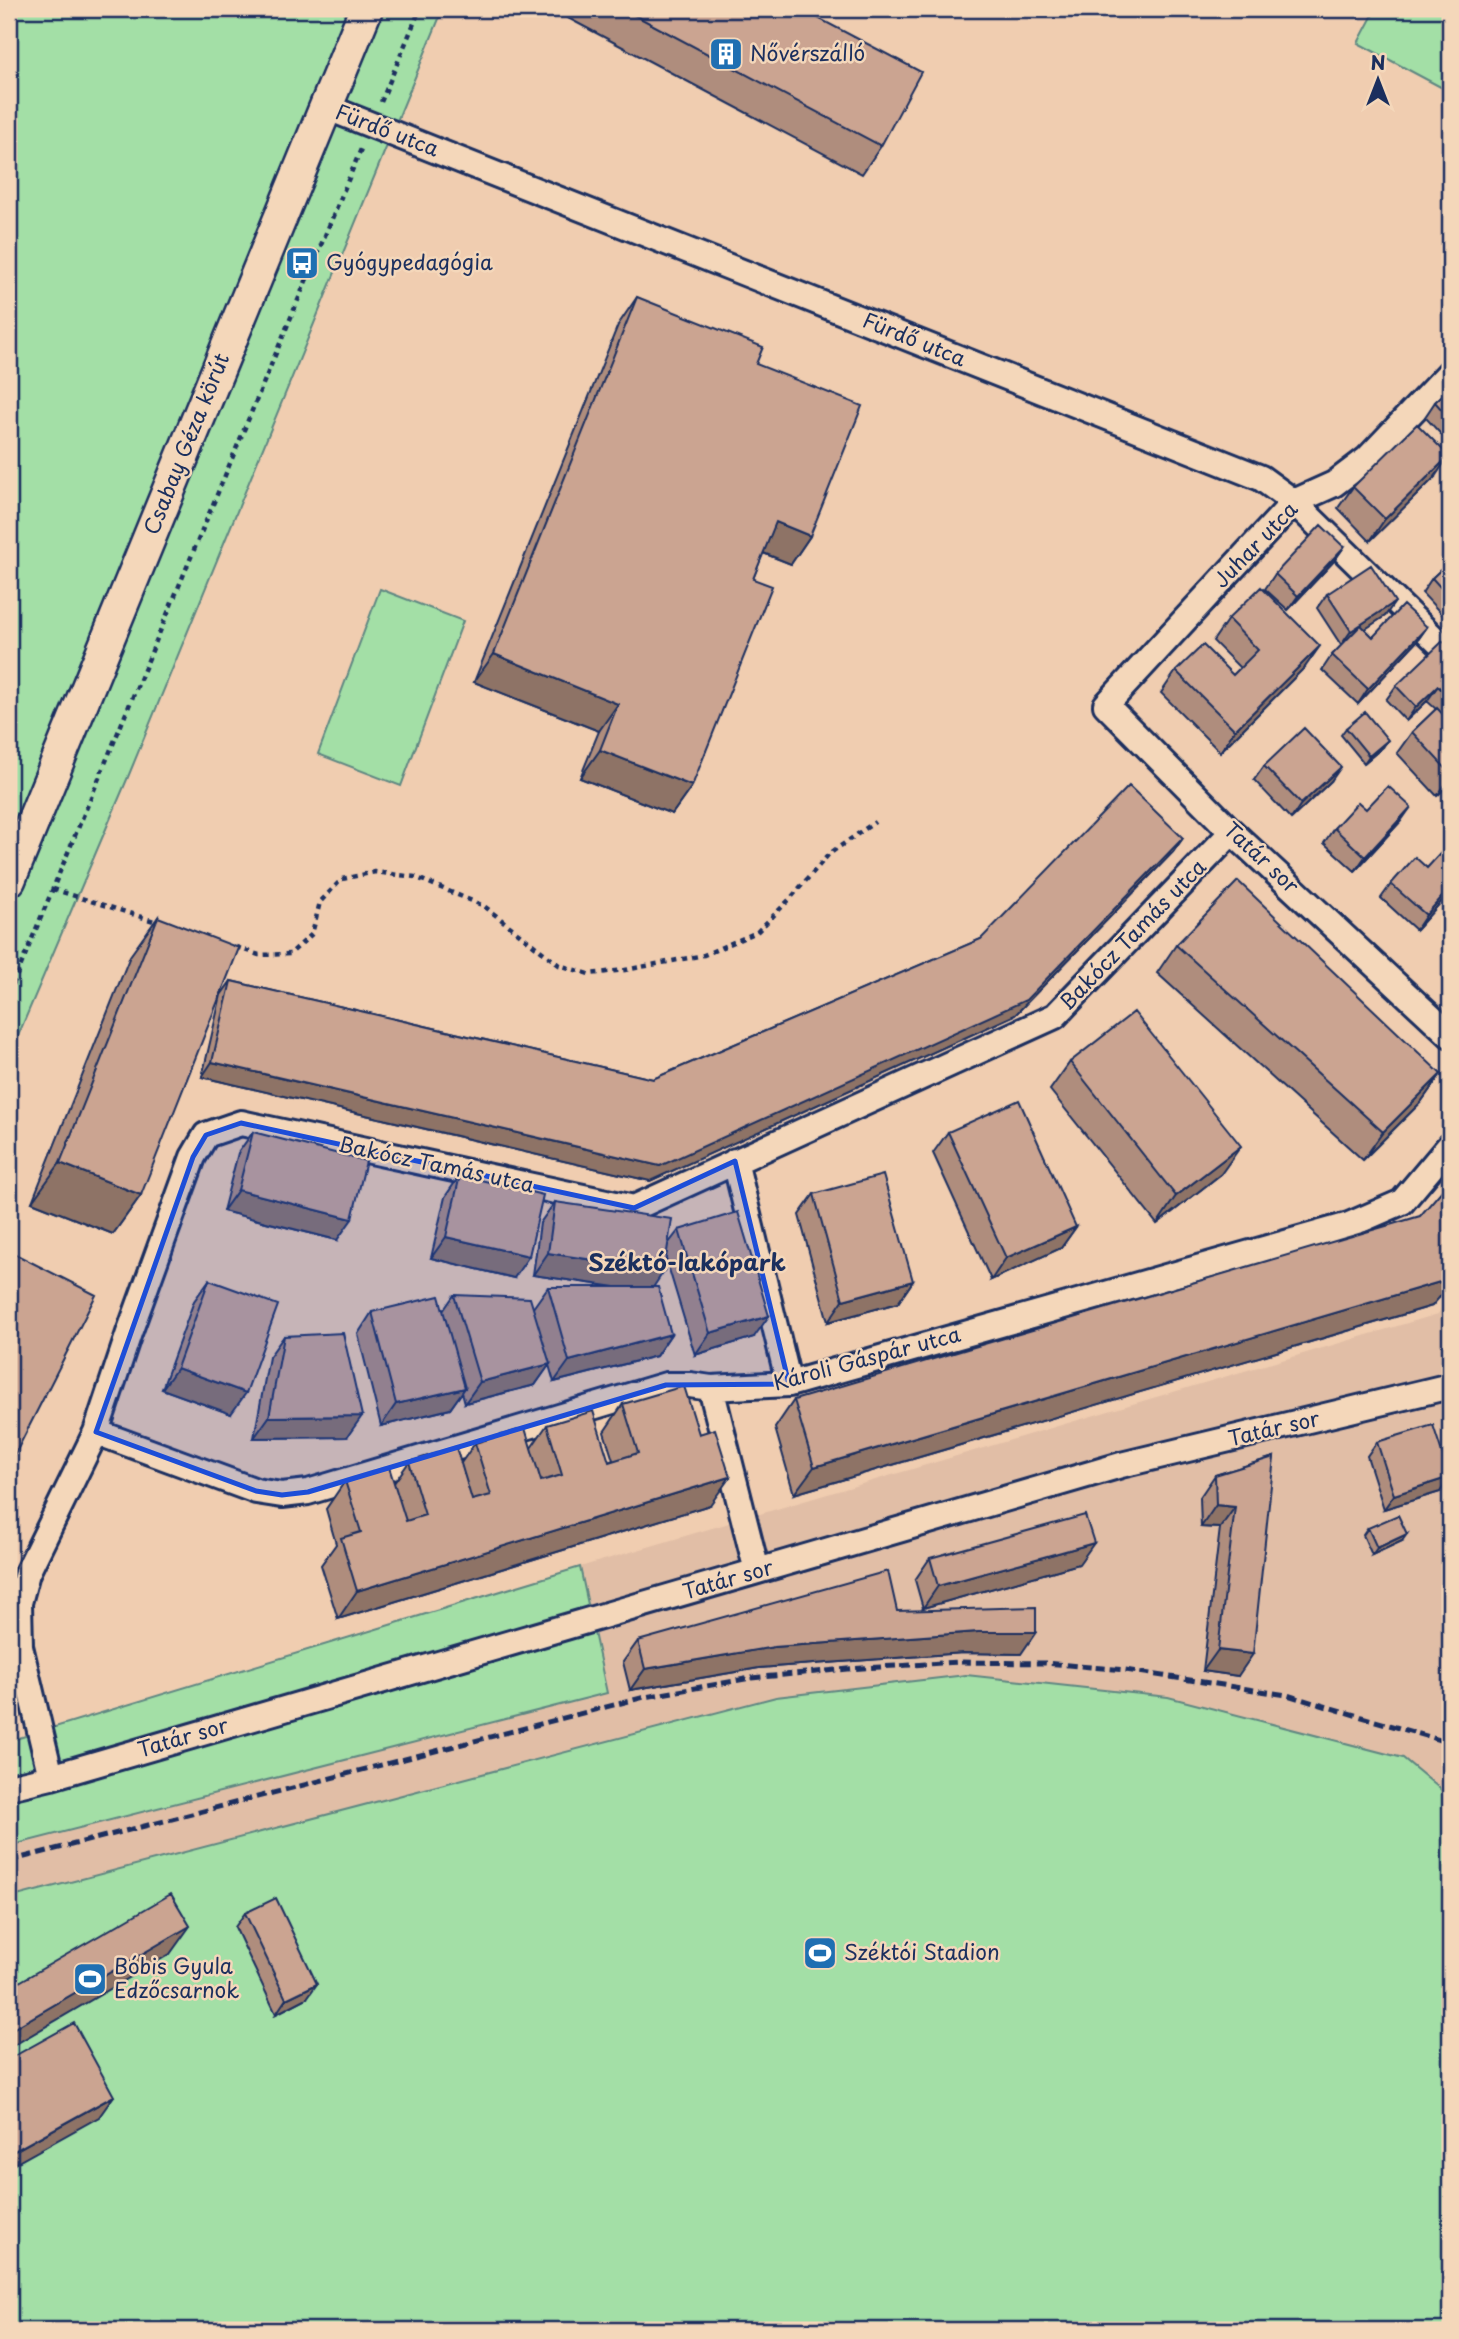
<svg xmlns="http://www.w3.org/2000/svg" width="1459" height="2339" font-family="'Playpen Sans',sans-serif">
	<style>
		.built { fill: #e1bea6 }
		.green { fill: #a3dfa6; stroke: #5f8782; stroke-width: 2 }
		.lines { fill: none; stroke-linecap: round; stroke-linejoin: round }
		.minor-casing { stroke: #1b2f5e; stroke-width: 30 }
		.tertiary-casing { stroke: #1b2f5e; stroke-width: 37 }
		.path { stroke: #1b2f5e; stroke-width: 4.5; stroke-dasharray: 5 5; stroke-linecap: butt }
		.minor { stroke: #f4d7ba; stroke-width: 24 }
		.tertiary { stroke: #f4d7ba; stroke-width: 32 }
		.rail { stroke: #1b2f5e; stroke-width: 5; stroke-dasharray: 10 5; stroke-linecap: butt }
		.wall { fill: #af8d7d; stroke: #1b2f5e; stroke-width: 2 }
		.shaded-wall { fill: #8e7366; stroke: #1b2f5e; stroke-width: 2 }
		.building { fill: #cba491; stroke: #1b2f5e; stroke-width: 2 }
		.marked { fill: #1d4ed8; fill-opacity: 0.2; stroke: #1d4ed8; stroke-width: 5; stroke-linejoin: round }
		.labels { text-anchor: middle; stroke-width: 5; stroke-linejoin: round; paint-order: stroke }
		.poi-label { font-size: 21px; fill: #1b2f5e; stroke: #f4d7ba; text-anchor: start }
		.street-label { font-size: 21px; fill: #1b2f5e; stroke: #f4d7ba }
		.neighbourhood-label { font-size: 23px; font-weight: bold; fill: #1b2f5e; stroke: #f4d7ba }
	</style>
	<rect width="100%" height="100%" fill="#f0cdb0"/>
	<filter id="ink" filterUnits="userSpaceOnUse"><feTurbulence type="fractalNoise" baseFrequency=".0143" numOctaves="2"/><feDisplacementMap in="SourceGraphic" scale="14" xChannelSelector="R" yChannelSelector="G"/><feConvolveMatrix kernelMatrix="1 2 1 2 8 2 1 2 1" color-interpolation-filters="sRGB"/></filter>
	<g filter="url(#ink)">
		<path class="built" d="M1450,1293V1797L1403,1758L1168,1697L966,1675L776,1697L9,1898V1846L607,1693L580,1567L1438,1314Z"/>
		<path class="green" d="M9,9H443L128,777L9,1057Z
			M1376,9H1450V92L1358,43Z
			M380,589L463,621L401,786L318,754Z
			M580,1567L607,1693L9,1846V1741Z
			M966,1675L1168,1697L1403,1758L1450,1797V2330H9V1898L776,1697Z"/>
		<g class="lines">
			<g class="minor-casing">
				<path id="minor" d="M326,107L1261,478L1294,502L1450,654
					M1450,372L1367,459L1334,484L1294,502L1106,705L1232,832L1450,1035
					M735,1161L789,1384
					M711,1388L757,1571
					M96,1432L256,1491L282,1495L308,1492L666,1385H690L711,1388L789,1384L1349,1225L1402,1202L1450,1145
					M51,1777L20,1646L19,1603L27,1573L96,1432L129,1333L193,1157L206,1135L241,1123L634,1208L1055,1016L1232,832
					M9,1787L51,1777L1121,1465L1450,1386"/>
			</g>
			<g class="tertiary-casing">
				<path id="tertiary" d="M9,880L366,9"/>
			</g>
			<path class="path" d="M381,102L420,9
				M53,889L157,922
				M236,947L259,955L290,954L312,934L320,902L342,879L375,872L415,877L484,906L559,965L589,974L625,970L704,955L757,932L789,900L829,854L875,822
				M9,994L361,149"/>
			<use href="#minor" class="minor"/>
			<use href="#tertiary" class="tertiary"/>
			<path class="rail" d="M9,1861L645,1697L751,1678L848,1669L958,1662L1045,1663L1125,1670L1287,1695L1450,1743"/>
		</g>
		<path class="wall" d="M551,9H801L881,146L862,174Z
			M637,297L756,364L810,536L791,564L763,553L753,579L692,786L672,814L580,778L599,731L474,682L618,325Z
			M1450,388V442L1449,443L1425,417L1435,402Z
			M1434,478L1370,541L1338,508L1353,487Z
			M1344,547L1334,561L1288,610L1265,589L1275,574Z
			M1450,561V623L1422,593L1432,578Z
			M1327,594L1385,616L1365,629L1373,637L1427,627L1417,641L1358,704L1322,670L1332,655L1344,643L1341,645L1317,608Z
			M1228,619L1305,667L1220,752L1161,693L1176,671L1233,675L1240,668L1213,641Z
			M1450,649V708L1443,714L1450,722V784L1437,796L1397,753L1412,732L1436,709L1427,701L1406,721L1386,700L1396,686Z
			M1346,728L1383,747L1364,763L1341,735Z
			M1264,766L1331,781L1291,819L1254,780Z
			M1366,809L1401,821L1355,871L1324,843L1334,828Z
			M1183,838L1173,852L1015,1015L650,1181L202,1077L221,995L231,981L653,1079L981,939Z
			M1450,845V906L1443,900L1416,930L1381,898L1391,884L1427,868Z
			M158,917L141,1195L113,1234L32,1202L130,956Z
			M1176,945L1441,1074L1421,1102L1363,1160L1157,973Z
			M1070,1062L1221,1174L1157,1224L1050,1090Z
			M253,1132L337,1240L223,1211L238,1153Z
			M948,1132L1076,1227L1061,1248L991,1280L933,1153Z
			M460,1175L514,1278L431,1258L445,1197Z
			M814,1194L913,1281L898,1303L828,1322L799,1215Z
			M555,1202L668,1244L679,1230L754,1337L695,1355L666,1259L653,1287L671,1334L656,1356L554,1382L549,1365L535,1385L465,1403L462,1392L450,1409L381,1426L358,1334L372,1312L443,1311L454,1295L533,1308L548,1287H615L533,1275L540,1223Z
			M209,1280L231,1414L162,1389L194,1301Z
			M1432,1306L794,1494L775,1428L794,1400Z
			M284,1336L347,1437L254,1438L269,1357Z
			M623,1404L710,1505L338,1619L321,1565L336,1544L326,1509L345,1481L394,1483L409,1462L461,1463L475,1443L531,1448L547,1425L609,1462L613,1460L604,1432Z
			M1377,1442L1440,1492L1384,1509L1367,1456Z
			M1274,1457L1238,1676L1203,1671L1220,1528L1201,1527L1200,1497L1215,1475Z
			M1368,1528L1402,1541L1372,1555L1363,1535Z
			M930,1558L1079,1564L923,1608L915,1580Z
			M897,1611L1021,1654L963,1653L759,1668L630,1690L623,1662L638,1641Z
			M245,1913L307,1998L276,2014L235,1927Z"/>
		<path class="shaded-wall" d="M1449,456L1434,478L1370,541L1385,519Z
			M776,522L810,536L791,564L756,550Z
			M1344,547L1334,561L1288,610L1298,596Z
			M1395,602L1385,616L1341,645L1351,631Z
			M1427,627L1417,641L1358,704L1368,689Z
			M1320,646L1305,667L1220,752L1235,730Z
			M494,654L618,704L599,731L474,682Z
			M1438,686L1427,701L1406,721L1416,707Z
			M1388,740L1383,747L1364,763L1369,756Z
			M600,750L692,786L672,814L580,778Z
			M1341,767L1331,781L1291,819L1301,804Z
			M1450,778V784L1437,796Z
			M1411,807L1401,821L1355,871L1365,857Z
			M1183,838L1173,852L1015,1015L650,1181L202,1077L212,1062L660,1166Z
			M1450,888L1443,900L1416,930L1426,915Z
			M1441,1074L1421,1102L1363,1160L1383,1132Z
			M1241,1146L1221,1174L1157,1224L1176,1196Z
			M60,1163L141,1195L113,1234L32,1202Z
			M238,1190L352,1219L337,1240L223,1211Z
			M1076,1227L1061,1248L991,1280L1006,1258Z
			M446,1237L529,1256L514,1278L431,1258Z
			M548,1253L664,1271L650,1292L533,1275Z
			M1450,1279V1285L1432,1306L794,1494L814,1467Z
			M913,1281L898,1303L828,1322L843,1300Z
			M769,1316L754,1337L695,1355L710,1333Z
			M671,1334L656,1356L554,1382L569,1361Z
			M550,1364L535,1385L465,1403L480,1382Z
			M177,1368L246,1393L231,1414L162,1389Z
			M465,1388L450,1409L381,1426L396,1404Z
			M362,1416L347,1437L254,1438L269,1417Z
			M730,1477L710,1505L338,1619L357,1591Z
			M1450,1477L1440,1492L1384,1509L1394,1495Z
			M1216,1505L1235,1507L1220,1528L1201,1527Z
			M1407,1534L1402,1541L1372,1555L1377,1548Z
			M1094,1543L1079,1564L923,1608L938,1586Z
			M978,1632H1036L1021,1654L963,1653L759,1668L630,1690L645,1669L774,1647Z
			M1218,1650L1253,1654L1238,1676L1203,1671Z
			M190,1926L170,1954L9,2048V2031Z
			M317,1984L307,1998L276,2014L286,1999Z
			M114,2096L99,2117L9,2167V2154Z"/>
		<path class="building" d="M623,9H801L921,72L881,146Z
			M637,297L763,347L756,364L862,406L810,536L776,522L753,579L772,586L692,786L600,750L618,704L494,654Z
			M1450,388V419L1435,402Z
			M1417,424L1449,456L1385,519L1353,487Z
			M1321,525L1344,547L1298,596L1275,574Z
			M1450,561V598L1432,578Z
			M1371,565L1395,602L1351,631L1327,594Z
			M1261,587L1320,646L1235,730L1176,671L1203,645L1233,675L1258,650L1228,619Z
			M1403,605L1427,627L1368,689L1332,655L1361,625L1373,637Z
			M1443,641L1450,649V699L1438,686L1416,707L1396,686Z
			M1437,708L1450,722V773L1412,732Z
			M1365,712L1388,740L1369,756L1346,728Z
			M1304,728L1341,767L1301,804L1264,766Z
			M1129,786L1183,838L1026,1000L660,1166L212,1062L231,981L653,1079L981,939Z
			M1388,786L1411,807L1365,857L1334,828L1358,802L1366,809Z
			M1449,844L1450,845V888L1426,915L1391,884L1415,857L1427,868Z
			M1238,881L1441,1074L1383,1132L1176,945Z
			M158,917L239,948L141,1195L60,1163Z
			M1134,1012L1241,1146L1176,1196L1070,1062Z
			M1019,1100L1076,1227L1006,1258L948,1132Z
			M253,1132L366,1161L352,1219L238,1190Z
			M460,1175L543,1195L529,1256L446,1237Z
			M883,1175L913,1281L843,1300L814,1194Z
			M1450,1181V1279L814,1467L794,1400L1420,1216Z
			M555,1202L672,1219L664,1271L548,1253Z
			M738,1212L769,1316L710,1333L679,1230Z
			M13,1253L96,1295L9,1466V1261Z
			M209,1280L278,1305L246,1393L177,1368Z
			M548,1287H658L671,1334L569,1361Z
			M454,1295L530,1298L550,1364L480,1382Z
			M439,1296L465,1388L396,1404L372,1312Z
			M343,1333L362,1416L269,1417L284,1336Z
			M684,1386L699,1434L715,1429L730,1477L357,1591L341,1538L361,1532L345,1481L389,1467L406,1521L425,1515L409,1462L456,1447L472,1500L491,1495L475,1443L525,1428L541,1481L562,1475L547,1425L593,1411L609,1462L638,1453L623,1404Z
			M1433,1425L1450,1477L1394,1495L1377,1442Z
			M1274,1457L1253,1654L1218,1650L1235,1507L1216,1505L1215,1475Z
			M1085,1515L1094,1543L938,1586L930,1558Z
			M1398,1515L1407,1534L1377,1548L1368,1528Z
			M888,1571L897,1611L1036,1607V1632H978L774,1647L645,1669L638,1641Z
			M171,1894L190,1926L9,2031V1988Z
			M276,1898L317,1984L286,1999L245,1913Z
			M74,2023L114,2096L9,2154V2059Z"/>
	</g>
	<path class="marked" d="M241,1123L634,1208L735,1161L789,1384L666,1385L308,1492L282,1495L256,1491L96,1432L193,1157L206,1135Z"/>
	<defs>
		<g id="building-square" transform="scale(1.75)"><rect x="-9" y="-9" width="18" height="18" rx="4" fill="#1f6fb2" stroke="#f4d7ba"/><path d="M-4-6H4V6H1V3H-1V6H-4ZM-2.5-4.3h1.7v1.8h-1.7ZM.8-4.3h1.7v1.8H.8ZM-2.5-1h1.7V.8h-1.7ZM.8-1h1.7V.8H.8Z" fill="#fff"/></g>
		<g id="bus-square" transform="scale(1.75)"><rect x="-9" y="-9" width="18" height="18" rx="4" fill="#1f6fb2" stroke="#f4d7ba"/><path d="M-5-6H5V4H4V6H2V4H-2V6H-4V4H-5ZM-3.5-4V0h7V-4ZM-3.5 1.2v1.5H-2V1.2ZM2 1.2v1.5H3.5V1.2Z" fill="#fff"/></g>
		<g id="stadium-square" transform="scale(1.75)"><rect x="-9" y="-9" width="18" height="18" rx="4" fill="#1f6fb2" stroke="#f4d7ba"/><path d="M0-5a6.5 5 0 1 0 0 10a6.5 5 0 1 0 0-10ZM-3.5-1.8h7v3.6h-7Z" fill="#fff"/></g>
	</defs>
	<g fill-rule="evenodd">
		<use href="#building-square" x="726" y="54"/>
		<use href="#bus-square" x="302" y="263"/>
		<use href="#stadium-square" x="820" y="1953"/>
		<use href="#stadium-square" x="90" y="1979"/>
	</g>
	<g class="labels">
		<g class="poi-label">
			<text x="750" y="61">Nővérszálló</text>
			<text x="326" y="270">Gyógypedagógia</text>
			<text x="844" y="1960">Széktói Stadion</text>
			<text x="114" y="1974">Bóbis Gyula<tspan x="114" dy="24">Edzőcsarnok</tspan></text>
		</g>
		<g class="street-label">
			<text transform="translate(387 131) rotate(21)" y="7">Fürdő utca</text>
			<text transform="translate(914 340) rotate(22)" y="7">Fürdő utca</text>
			<text transform="translate(187 444) rotate(-68)" y="7">Csabay Géza körút</text>
			<text transform="translate(1256 545) rotate(-46)" y="7">Juhar utca</text>
			<text transform="translate(1261 858) rotate(43)" y="7">Tatár sor</text>
			<text transform="translate(1133 935) rotate(-46)" y="7">Bakócz Tamás utca</text>
			<text transform="translate(436 1165) rotate(12)" y="7">Bakócz Tamás utca</text>
			<text transform="translate(867 1359) rotate(-15)" y="7">Károli Gáspár utca</text>
			<text transform="translate(1274 1429) rotate(-13)" y="7">Tatár sor</text>
			<text transform="translate(728 1580) rotate(-16)" y="7">Tatár sor</text>
			<text transform="translate(183 1738) rotate(-16)" y="7">Tatár sor</text>
		</g>
		<g class="neighbourhood-label">
			<text x="687" y="1271">Széktó-lakópark</text>
		</g>
	</g>
	<rect width="1459" height="2339" fill="none" stroke="#f4d7ba" stroke-width="35"/>
	<rect x="18" y="18" width="1424" height="2304" fill="none" stroke="#1b2f5e" stroke-width="2.5" filter="url(#ink)"/>
	<g transform="translate(1378 80)" stroke="#f4d7ba" stroke-width="5" paint-order="stroke">
	<path d="M0-5L12 26L0 18L-12 26Z" fill="#1b2f5e"/>
	<text y="-10" font-size="19" font-weight="bold" text-anchor="middle" fill="#1b2f5e">N</text>
	</g>
</svg>
